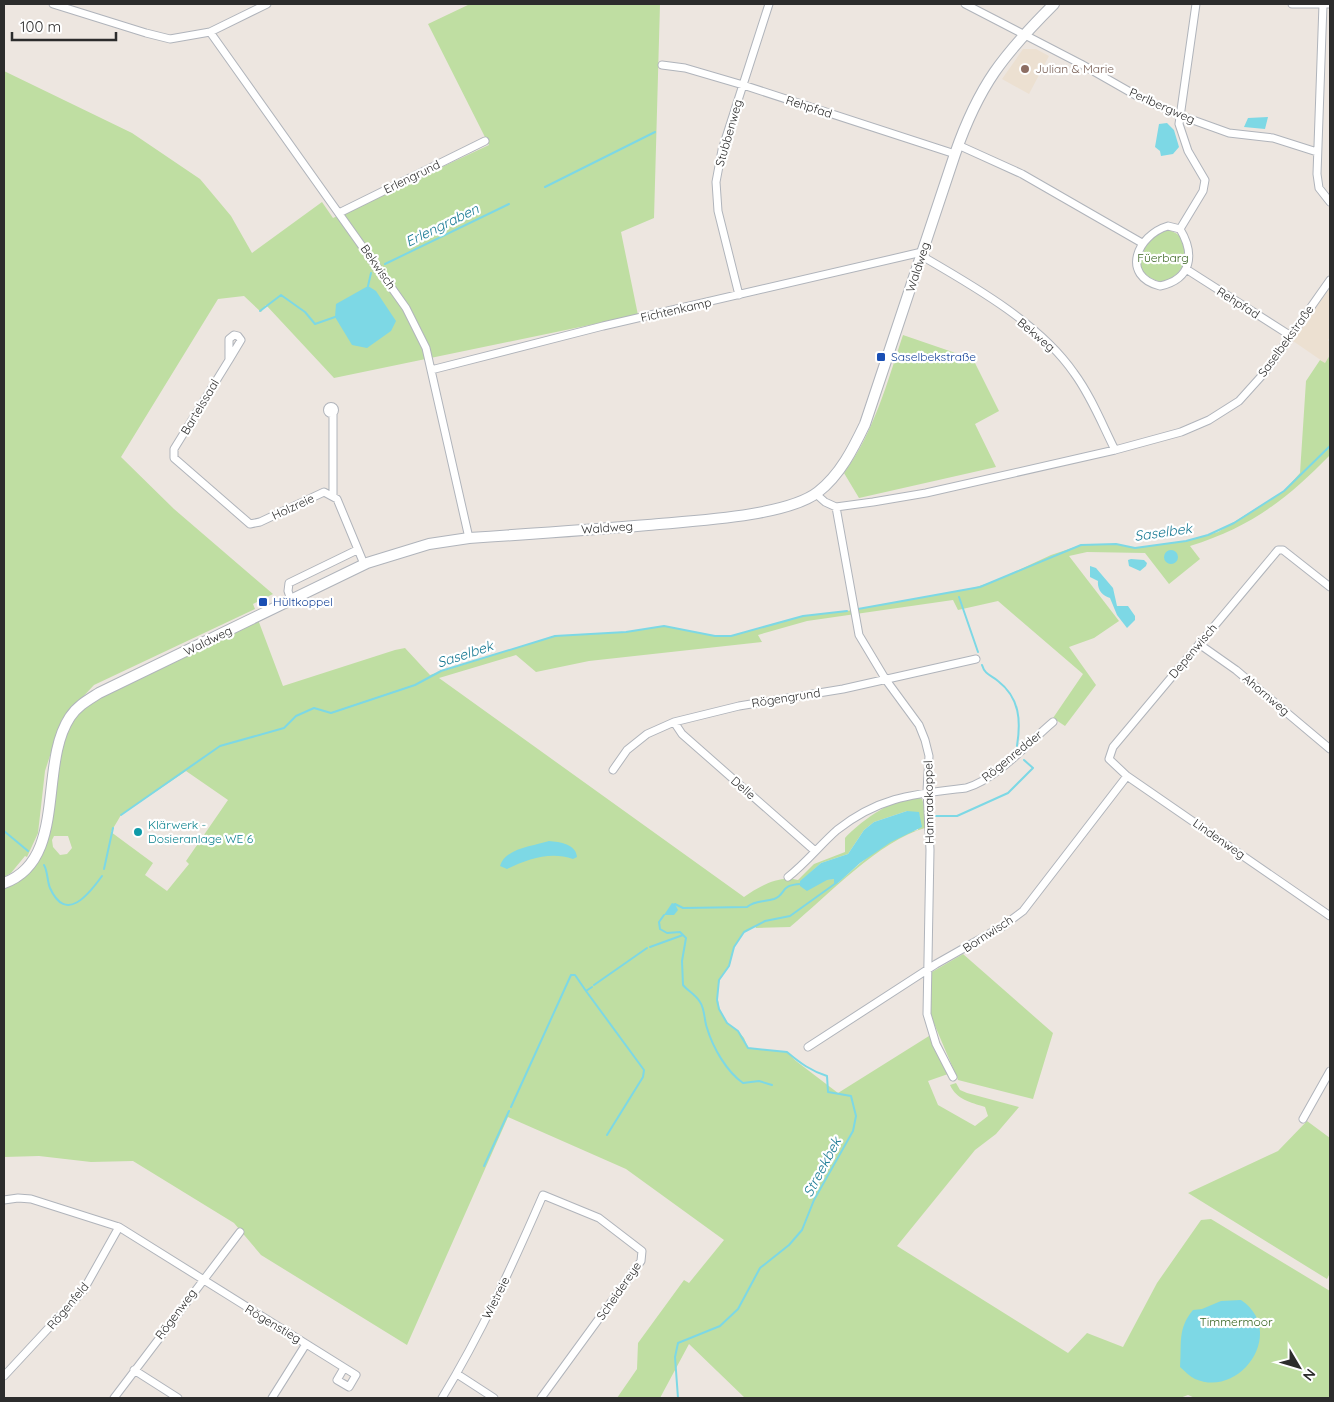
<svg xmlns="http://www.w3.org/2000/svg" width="1334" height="1402" font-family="Quicksand,sans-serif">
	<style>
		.education { fill: #ece0d1 }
		.green { fill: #bfdea2; fill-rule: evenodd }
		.water { fill: #7dd8e5 }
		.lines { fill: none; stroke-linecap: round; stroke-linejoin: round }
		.stream { stroke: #7dd8e5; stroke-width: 2 }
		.minor-casing { stroke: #b0b4bb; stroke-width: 9 }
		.secondary-casing { stroke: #b0b4bb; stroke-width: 12 }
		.minor { stroke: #fff; stroke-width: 7 }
		.secondary { stroke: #fff; stroke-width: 10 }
		.education-dot { fill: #8d6e63; stroke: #fff; stroke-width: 2 }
		.transit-dot { fill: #1a4fb4; stroke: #fff; stroke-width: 2 }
		.culture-dot { fill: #0f9aa8; stroke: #fff; stroke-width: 2 }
		.labels { text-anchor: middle; stroke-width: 4.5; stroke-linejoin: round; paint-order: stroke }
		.education-label { font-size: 12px; fill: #785e54; stroke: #fff; text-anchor: start }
		.street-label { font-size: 12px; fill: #2c2c2c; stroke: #fff }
		.park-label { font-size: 12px; fill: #396521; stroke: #fff }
		.transit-label { font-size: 12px; fill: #164399; stroke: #fff; text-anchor: start }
		.culture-label { font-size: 12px; fill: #0d838f; stroke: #fff; text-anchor: start }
		.water-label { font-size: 14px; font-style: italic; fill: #197a94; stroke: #fff }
	</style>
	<rect width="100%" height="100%" fill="#ede6e0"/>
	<path class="education" d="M1023,49H1036L1049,56L1029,94L1002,79Z
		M1330,287V337L1328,340L1330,342V355L1325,363L1293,341Z"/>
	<path class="green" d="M470,4H660L654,218L621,232L638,315L334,378L266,305L261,312L244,296L218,299L121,457L174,509L273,594L253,604L255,609L94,685L62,719L45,771L38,833L27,857L25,856L11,873L4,877V71L132,133L200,179L231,216L252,253L322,202L333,218L489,145L428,24Z
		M1168,230C1198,238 1189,276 1161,282C1124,273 1141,237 1168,230Z
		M903,335L973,359L999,411L975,424L996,467L859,498L844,473C874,432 887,383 903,335Z
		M1330,355V455C1286,500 1251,527 1190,546L1200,559L1169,584L1145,553L1087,552L1069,556L1119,621L1094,638L1069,647L1096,685L1065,726L1053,718L1083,674L998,601L958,610L953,600L807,621L758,635L762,642L589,661L536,672L516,655L439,678L744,897C760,886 779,875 798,880L814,864L845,852V838C857,824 902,790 922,799L925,808V828C880,840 827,896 790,927L756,928L755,926L743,933L734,947L730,964L720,978L717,994L720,1012L729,1025L738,1031L744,1038L748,1048L787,1052L796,1061L838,1093L929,1036L948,1074L928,1081L938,1105L975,1126L988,1116L985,1107C970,1102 957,1100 950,1085L956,1083L960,1090L967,1093L1019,1107L996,1134L975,1150L897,1246L1068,1353L1087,1333L1123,1347L1157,1283L1201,1220L1211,1219L1330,1291V1398H1195L1188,1395L1180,1398H745L689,1344L660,1398H617L637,1369L638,1343L684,1280L689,1283L724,1240L626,1169L508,1117L407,1345L261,1255L234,1223L133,1161L91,1162L39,1156L4,1157V883L36,857L56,754L75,711L257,617L283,686L395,650L405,648L430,675L555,636L626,632L664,626L715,636L735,635L803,616L847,611L970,589L995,581L1051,555L1081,545L1116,544L1135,548L1186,541L1218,532L1284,491L1300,473L1306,381L1320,360L1325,363ZM186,771L228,800L186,861L189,864L167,891L145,875L153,863L111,832L121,815ZM907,811L920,816L918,830C891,834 858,865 838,883L835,879L801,881L821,863L848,854L864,830L874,822ZM54,836H68L72,848L67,854L60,855L53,847L52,840Z
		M963,954L1053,1033L1033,1099L958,1080L930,1014L932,972Z
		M1307,1121L1330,1138V1273L1327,1279L1188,1193L1278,1151Z"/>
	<path class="water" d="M1268,117L1265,129L1244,127L1248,118Z
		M1167,123L1174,130L1179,147L1173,154L1161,156L1160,151L1155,147L1159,124Z
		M368,286L376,291L396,321L391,331L367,348L352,345L335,317L336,304Z
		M1164 557a7 7 0 1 1 14 0a7 7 0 1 1-14 0Z
		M1131,559L1144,560L1147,563L1146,566L1140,571L1129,566L1128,560Z
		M1090,566L1096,568L1113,588L1117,606H1128L1135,616V620L1127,628L1117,615L1110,598C1102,596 1097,589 1098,581L1090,577Z
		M907,811L919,812L922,827L891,842L860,863L838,883L834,884V879L827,880L807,891L800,886V881L821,863L848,854L864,830L874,822Z
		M549,841C560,842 576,844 577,857L573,859C550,851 528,859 507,869L500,866C505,848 534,846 549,841Z
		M672,903L675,904L678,910L674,915H664Z
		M1241,1300C1287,1331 1241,1399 1195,1379C1189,1376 1185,1371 1180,1367C1182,1344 1177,1329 1193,1310L1202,1309L1221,1301Z"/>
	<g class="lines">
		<path class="stream" d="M545,187L655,132
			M385,264L509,204
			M368,286L371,273
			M260,311L281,295L305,312L315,324L335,317
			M959,597L978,652
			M858,609L980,587L1081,545L1116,544L1135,548L1186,541L1208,535L1234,523L1284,491L1330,446
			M982,665C985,675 991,675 998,681C1020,698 1021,721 1017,746
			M121,815L220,746L284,728L296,716L314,708L331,713L415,685L441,671L555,636L626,632L664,626L715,636H731L803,616L847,611
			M934,816H957L1008,793L1033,768L1024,760
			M4,831L28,851
			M44,865C48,872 47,881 50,888C66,924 89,894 102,876
			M104,869L113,828
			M675,904L683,908L747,907C755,900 764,902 774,899C787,894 779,885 801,884
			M664,915L659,922L660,929L667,933L680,932L686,938L682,961L683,985C688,991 696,995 700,1002C705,1009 704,1020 707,1028C713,1048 727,1072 743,1083L759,1081L772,1085
			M650,947L683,935
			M594,985L647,948
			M592,987L586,991L644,1070L643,1077L607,1135
			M511,1107L571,975H575L586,991
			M484,1166L509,1111
			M678,1398L675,1357L678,1343L720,1326L738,1309L760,1268L789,1245L802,1230L814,1200L853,1131L856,1116L851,1096L828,1092L827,1076C811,1071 800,1063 787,1052L748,1048L738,1031L727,1023L719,1009L717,1000L719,980L729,966L734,947L744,932L765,921L790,916L836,883"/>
		<g class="minor-casing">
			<path id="minor" d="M53,4L146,33L170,39L210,32L267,4
				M965,4L1081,64L1137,96L1179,115L1229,133L1273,138L1317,152
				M1292,4H1330
				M1323,4L1317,174L1319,188L1330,202
				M210,32L406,308L426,348L469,538
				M662,65L685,68L743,85L955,154
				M958,145L1022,174L1142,243
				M339,213L485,141
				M1168,226L1180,229C1195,254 1192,279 1160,286C1120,276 1137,235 1168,226Z
				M1180,229L1203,191L1205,180L1188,151L1179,124L1196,4
				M1186,269L1291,336
				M739,295L718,211L716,182L722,150L769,4
				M234,335L238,336L241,340L229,360V339Z
				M229,360L174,449V458L250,524L260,522L324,492L337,499L364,564
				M431,370L603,326L922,252L927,259C977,288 1041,325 1074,373C1091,396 1102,424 1115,450
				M327.5 410a3.5 3.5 0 1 1 7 0a3.5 3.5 0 1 1-7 0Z
				M333,414V495
				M816,494L825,502L836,507L873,502L926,493L1115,450L1181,432L1209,420L1239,401L1266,371L1330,280
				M836,507L859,635L886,680L919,725L925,740L929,756L927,791L930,850L927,1014L936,1044L953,1077
				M1330,587L1283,550H1278L1113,747L1109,759L1127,776L1330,916
				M291,600L288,591L289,583L357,550
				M1199,644L1236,670L1330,749
				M674,722L682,734L815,851
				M613,770L627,750L647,734L674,722L739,706L843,689L976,659
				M788,877C806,863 820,845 837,830C880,796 915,794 966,788C997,779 1028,743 1053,722
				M808,1047L936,964L1003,926L1023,911L1127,776
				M1303,1119L1330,1071
				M4,1200L18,1198L31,1199L119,1227L356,1375L349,1387L337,1380L344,1368
				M134,1370L178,1398
				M457,1374L494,1398
				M4,1376L83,1291L119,1227
				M114,1398L240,1232
				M272,1398L306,1344
				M442,1398C481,1334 513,1264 543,1195L599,1218L642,1251L641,1261L541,1398"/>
		</g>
		<g class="secondary-casing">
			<path id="secondary" d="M4,883C68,860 38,765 70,717C77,706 88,700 99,693L367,563L429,544L469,538C529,534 588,530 648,525C689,521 786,517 818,492C840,475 853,449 865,424L955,154C979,85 1003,55 1054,4"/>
		</g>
		<use href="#minor" class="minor"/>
		<use href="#secondary" class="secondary"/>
	</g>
	<circle class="education-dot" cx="1025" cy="69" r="5"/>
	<g class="transit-dot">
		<rect x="876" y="352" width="10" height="10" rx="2.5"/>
		<rect x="258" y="597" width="10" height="10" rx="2.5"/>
	</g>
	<circle class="culture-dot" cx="138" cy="832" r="5"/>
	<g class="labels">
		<g class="education-label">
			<text x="1035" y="73">Julian &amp; Marie</text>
		</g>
		<g class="street-label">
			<text transform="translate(1162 106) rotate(24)" y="4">Perlbergweg</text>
			<text transform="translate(809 107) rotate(18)" y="4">Rehpfad</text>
			<text transform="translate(729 133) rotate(-74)" y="4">Stubbenweg</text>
			<text transform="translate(412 177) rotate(-26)" y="4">Erlengrund</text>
			<text transform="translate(378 267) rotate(55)" y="4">Bekwisch</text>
			<text transform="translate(918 267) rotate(-72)" y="4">Waldweg</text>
			<text transform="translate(1238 303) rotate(32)" y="4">Rehpfad</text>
			<text transform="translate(676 310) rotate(-13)" y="4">Fichtenkamp</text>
			<text transform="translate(1036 335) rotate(40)" y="4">Bekweg</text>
			<text transform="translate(1286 341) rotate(-54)" y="4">Saselbekstraße</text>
			<text transform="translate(200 407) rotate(-59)" y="4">Bartelssaal</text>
			<text transform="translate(293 507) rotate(-25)" y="4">Holzreie</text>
			<text transform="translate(607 528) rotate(-4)" y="4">Waldweg</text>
			<text transform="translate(208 641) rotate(-26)" y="4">Waldweg</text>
			<text transform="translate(1193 651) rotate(-50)" y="4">Depenwisch</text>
			<text transform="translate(1266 695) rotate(40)" y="4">Ahornweg</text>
			<text transform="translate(786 698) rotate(-9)" y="4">Rögengrund</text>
			<text transform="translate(1012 756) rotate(-39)" y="4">Rögenredder</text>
			<text transform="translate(743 788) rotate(41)" y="4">Delle</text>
			<text transform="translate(929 802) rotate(-91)" y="4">Hamraakoppel</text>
			<text transform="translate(1219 839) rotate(35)" y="4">Lindenweg</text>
			<text transform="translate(988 934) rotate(-33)" y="4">Bornwisch</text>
			<text transform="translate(619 1291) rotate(-55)" y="4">Scheidereye</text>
			<text transform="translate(496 1298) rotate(-63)" y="4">Wietreie</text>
			<text transform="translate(68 1306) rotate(-50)" y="4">Rögenfeld</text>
			<text transform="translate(176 1314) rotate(-53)" y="4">Rögenweg</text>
			<text transform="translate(273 1324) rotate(31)" y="4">Rögenstieg</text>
		</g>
		<g class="park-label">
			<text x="1163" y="262">Füerbarg</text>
			<text x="1236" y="1326">Timmermoor</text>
		</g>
		<g class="transit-label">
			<text x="891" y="361">Saselbekstraße</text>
			<text x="273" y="606">Hültkoppel</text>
		</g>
		<g class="culture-label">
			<text x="148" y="829">Klärwerk -<tspan x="148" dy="14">Dosieranlage WE 6</tspan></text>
		</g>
		<g class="water-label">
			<text transform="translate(442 225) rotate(-26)" y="5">Erlengraben</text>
			<text transform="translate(1163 532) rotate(-8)" y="5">Saselbek</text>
			<text transform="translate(465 654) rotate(-18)" y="5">Saselbek</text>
			<text transform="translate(822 1167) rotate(-62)" y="5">Streekbek</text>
		</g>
	</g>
	<rect width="1334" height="1402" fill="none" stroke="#2c2c2c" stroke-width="10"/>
	<g transform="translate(1299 1367) rotate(128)" stroke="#ffffff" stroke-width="4" paint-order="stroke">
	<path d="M0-4L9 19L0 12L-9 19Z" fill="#2c2c2c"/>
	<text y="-8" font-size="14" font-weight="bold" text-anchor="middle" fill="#2c2c2c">N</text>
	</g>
	<path d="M12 32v8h104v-8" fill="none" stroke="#2c2c2c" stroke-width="2.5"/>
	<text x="20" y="32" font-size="15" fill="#2c2c2c" stroke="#ffffff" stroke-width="4" paint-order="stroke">100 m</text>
</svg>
